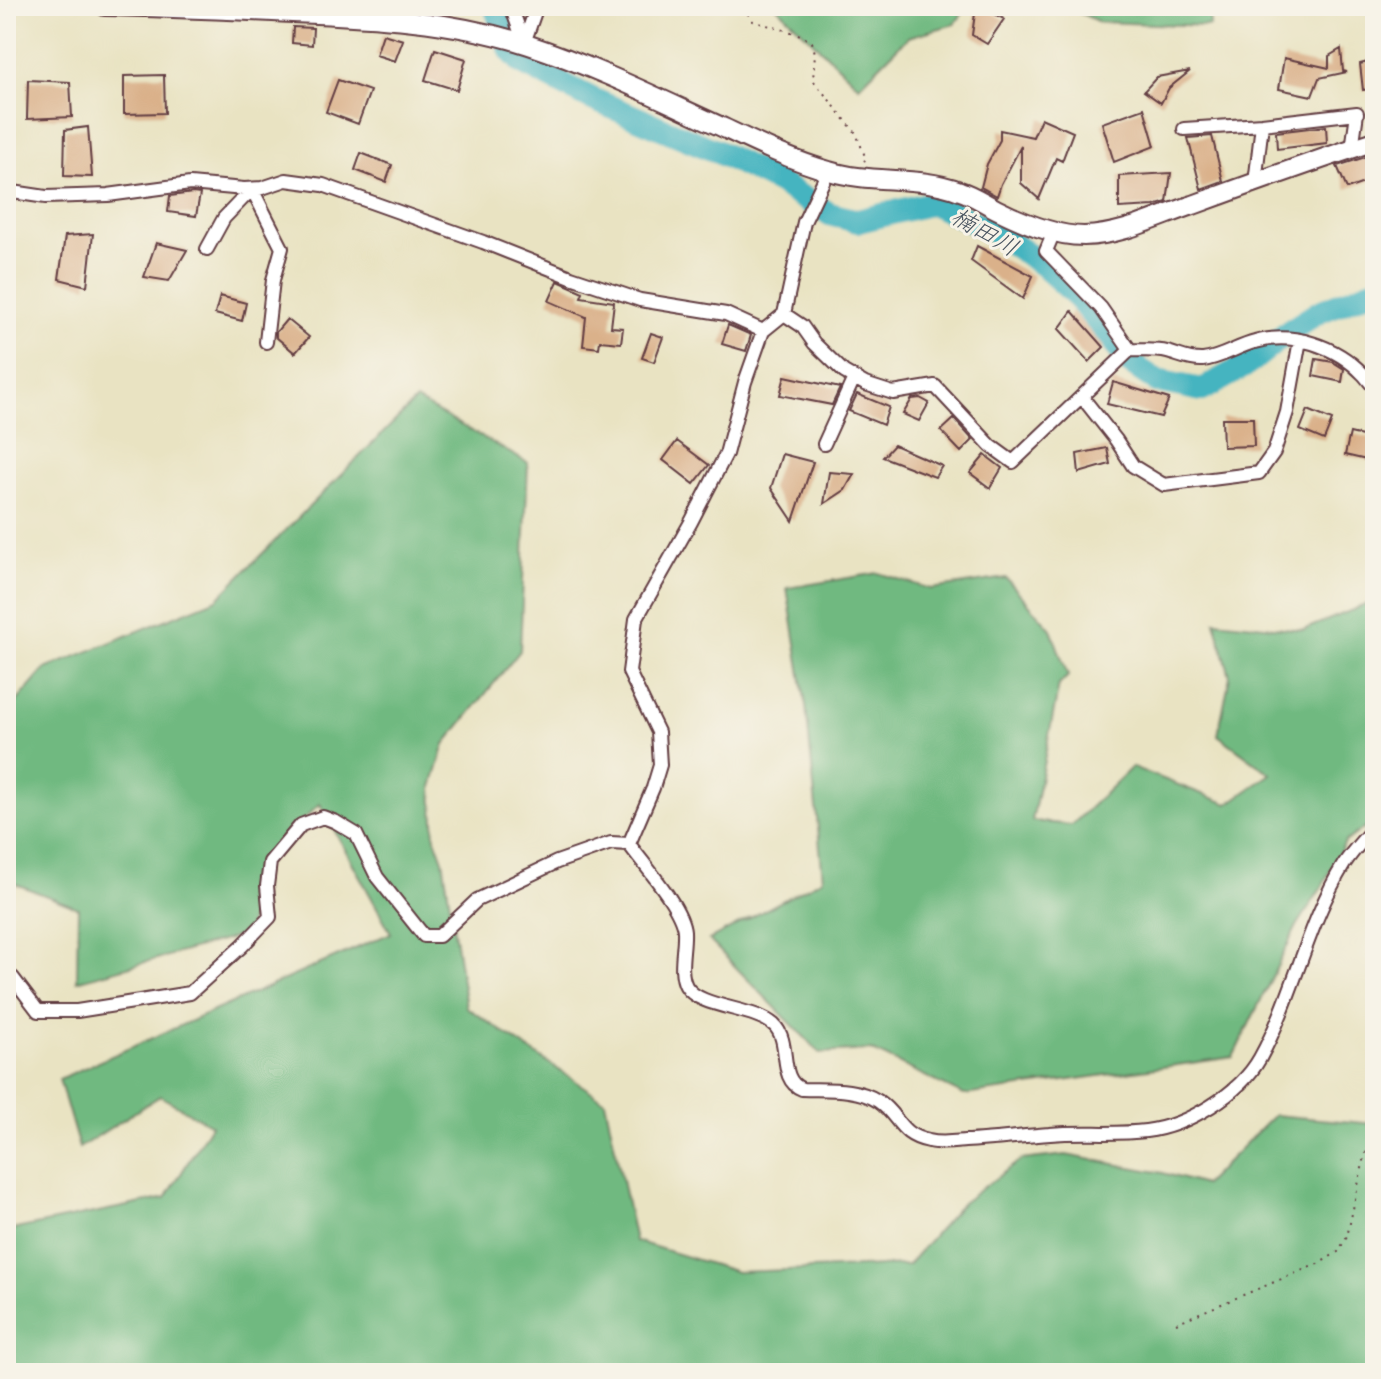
<svg xmlns="http://www.w3.org/2000/svg" width="1381" height="1379" font-family="Kalam,'Klee One',sans-serif">
	<style>
		.forest { fill: #70b980; stroke: #5d6c56; stroke-width: 2 }
		.lines { fill: none; stroke-linecap: round; stroke-linejoin: round }
		.river { stroke: #45b4c0; stroke-width: 24 }
		.building { fill: #dab18a }
		.street-casing { stroke: #623c42; stroke-width: 16 }
		.secondary-casing { stroke: #623c42; stroke-width: 22 }
		.path { stroke: #623c42; stroke-width: 2; stroke-dasharray: 2 6; stroke-linecap: butt }
		.street { stroke: #fff; stroke-width: 12 }
		.secondary { stroke: #fff; stroke-width: 18 }
		.labels { text-anchor: middle; stroke-width: 6; stroke-linejoin: round; paint-order: stroke }
		.water-label { font-size: 24px; font-style: italic; fill: #48535f; stroke: #f7f3e8 }
	</style>
	<rect width="100%" height="100%" fill="#f7f3e8"/>
	<filter id="ink" filterUnits="userSpaceOnUse"><feTurbulence type="fractalNoise" baseFrequency=".0125" numOctaves="2"/><feDisplacementMap in="SourceGraphic" scale="16" xChannelSelector="R" yChannelSelector="G"/><feConvolveMatrix kernelMatrix="1 2 1 2 8 2 1 2 1" color-interpolation-filters="sRGB"/></filter>
	<filter id="wash" filterUnits="userSpaceOnUse"><feTurbulence type="fractalNoise" baseFrequency=".006" numOctaves="4" result="noise"/><feDisplacementMap in="SourceGraphic" scale="32" xChannelSelector="R" yChannelSelector="G"/><feGaussianBlur stdDeviation="1.8" result="paint"/><feColorMatrix in="noise" values="0 0 0 0 0 0 0 0 0 0 0 0 0 0 0 0 0 1.4 0 .05"/><feComposite in="paint" operator="in"/></filter>
	<g filter="url(#wash)">
		<rect width="100%" height="100%" fill="#e9e3c2"/>
		<path class="forest" d="M776,6H968L955,24L908,37L859,86Z
			M1065,6H1209L1210,26L1099,22Z
			M416,400L528,463L520,651L445,744L432,787L435,838L443,860L466,1007L605,1101L635,1241L737,1272L908,1265L962,1203L1021,1160L1066,1155L1163,1173L1204,1185L1274,1115L1375,1124V1373H6V1231L166,1198L211,1125L160,1096L79,1148L59,1079L391,933L320,804L265,855L247,934L77,981L78,908L6,880V714L45,669L217,599Z
			M878,573L931,589L1006,578L1051,629L1068,676L1059,685L1032,821L1072,825L1132,767L1228,804L1271,774L1218,735L1230,676L1215,621L1303,630L1375,601V824L1364,828L1345,842L1322,887L1297,926L1233,1057L964,1095L871,1050L820,1053L709,940L823,879L806,706L787,588Z"/>
		<g class="lines">
			<path class="river" d="M495,6L511,51L522,63L592,99L716,151L779,183L829,214L858,221L932,203L993,231L1043,265L1074,293L1130,363L1157,381L1202,390L1248,364L1285,334L1319,312L1375,289"/>
		</g>
		<g id="blocks">
			<path class="building" d="M976,6H980L1004,19L987,44L972,35Z
				M293,27L313,28L312,45L292,43Z
				M383,34L403,40L395,61L376,55Z
				M435,49L466,59L457,90L425,80Z
				M1341,49L1343,71L1347,72L1319,78L1312,96L1279,89L1284,58L1329,68V56Z
				M1375,60V88L1363,90L1360,64Z
				M1190,71L1169,88L1161,103L1144,91L1157,77Z
				M164,75L165,113L124,114V76Z
				M28,80L70,82L72,117L27,119Z
				M338,80L370,91L358,124L326,112Z
				M1144,108L1155,146L1114,162L1102,123Z
				M1041,118L1073,132L1062,161L1056,158L1039,199L1021,183V146L1001,184L997,196L981,187L987,164L1000,140V130L1033,137Z
				M1326,126L1327,143L1277,149L1276,132Z
				M88,127L92,177L64,176L65,130Z
				M1212,136L1223,181L1201,189L1188,138Z
				M361,153L392,165L386,182L355,170Z
				M1375,154V179L1347,189L1337,166Z
				M1171,173L1167,202L1154,206L1119,208V176Z
				M193,193L200,194L196,216L168,212L170,196Z
				M93,234L87,286L59,279L65,236Z
				M156,243L187,250L169,281L144,277Z
				M977,246L1033,276L1023,299L971,261Z
				M558,281L583,292L581,297L614,302L611,327L623,328L621,343L600,341L599,348L583,346L586,317L549,301Z
				M220,296L246,303L242,321L215,314Z
				M1072,311L1104,347L1089,362L1059,329Z
				M287,319L309,337L295,353L276,337V332Z
				M728,325L751,335L746,351L722,344Z
				M651,333L663,337L654,362L642,358Z
				M1316,359L1333,362L1344,369L1342,382L1313,376Z
				M785,376L840,388L832,405L780,395Z
				M1113,382L1169,399L1161,417L1107,404Z
				M857,394L889,407L883,425L849,411Z
				M920,398L929,403L919,421L903,414L912,399Z
				M1308,410L1332,420L1324,440L1300,430Z
				M1222,418H1253L1254,446L1223,447Z
				M954,419L973,440L961,452L941,431Z
				M1350,433L1375,439V462L1345,455Z
				M677,441L709,465L694,484L663,460Z
				M894,445L942,466L935,477L883,457Z
				M1107,448L1110,464L1079,473L1077,454Z
				M782,454L813,462L793,521L771,488Z
				M985,455L1002,468L990,488L970,473Z
				M829,472L854,474L845,490L824,504Z"/>
		</g>
	</g>
	<g filter="url(#ink)">
		<use href="#blocks" fill-opacity="0" stroke="#623c42" stroke-width="2"/>
		<g class="lines">
			<g class="street-casing">
				<path id="street" d="M511,6L524,43
					M524,43L537,6
					M1184,129L1262,124L1357,113L1352,149
					M1255,183L1262,124
					M6,191L46,197L108,195L190,184L244,189L262,188L286,180L323,185L483,242L571,277L640,300L726,314L763,331
					M1054,232L1046,251L1101,308L1130,350
					M207,249L224,218L252,189L282,248L273,280L266,342
					M784,314L802,326L814,343L844,372L865,384L893,393L935,386L991,446L1013,462L1130,350C1142,351 1155,349 1167,352C1179,355 1190,361 1203,360C1221,358 1238,346 1255,342C1293,331 1336,346 1363,374C1367,378 1371,384 1375,388
					M1082,397L1116,440L1133,466L1164,485L1259,473L1274,452L1287,412L1300,340
					M824,444L854,378
					M629,844L653,788L660,765L658,732L629,672L636,619L691,522L726,454L745,382L763,331L784,314L804,222L828,171
					M6,974L13,978L38,1011H77L190,993L242,946L270,917L267,886L270,862L301,825L323,817L336,822L356,834L377,877L424,936H439L477,900L557,862L611,843L629,844C644,865 682,907 684,931C685,948 678,971 686,986C698,1008 754,1007 774,1025C792,1042 777,1080 802,1089C826,1090 857,1087 878,1101C900,1116 898,1135 929,1141C941,1144 953,1142 965,1141C993,1140 1021,1136 1050,1134C1082,1131 1114,1135 1146,1131C1187,1126 1240,1094 1260,1058C1294,996 1307,924 1344,864C1353,850 1365,838 1375,826"/>
			</g>
			<g class="secondary-casing">
				<path id="secondary" d="M105,6C168,7 230,10 292,13C371,16 453,20 529,45C596,67 660,99 724,128C758,144 793,161 829,171C872,184 918,175 960,191C973,195 984,203 996,209C1022,222 1054,236 1084,236C1123,235 1157,217 1193,205C1253,183 1314,161 1375,141"/>
			</g>
			<path class="path" d="M746,6V11L753,21L798,34L812,42L815,53L813,80L856,133L866,159L864,161
				M1176,1323L1320,1263L1338,1252L1347,1237L1360,1176L1368,1145L1375,1131"/>
			<use href="#street" class="street"/>
			<use href="#secondary" class="secondary"/>
		</g>
	</g>
	<g class="labels">
		<g class="water-label">
			<text transform="translate(985 232) rotate(30)" y="8">楠田川</text>
		</g>
	</g>
	<rect width="1381" height="1379" fill="none" stroke="#f7f3e8" stroke-width="32"/>
</svg>
